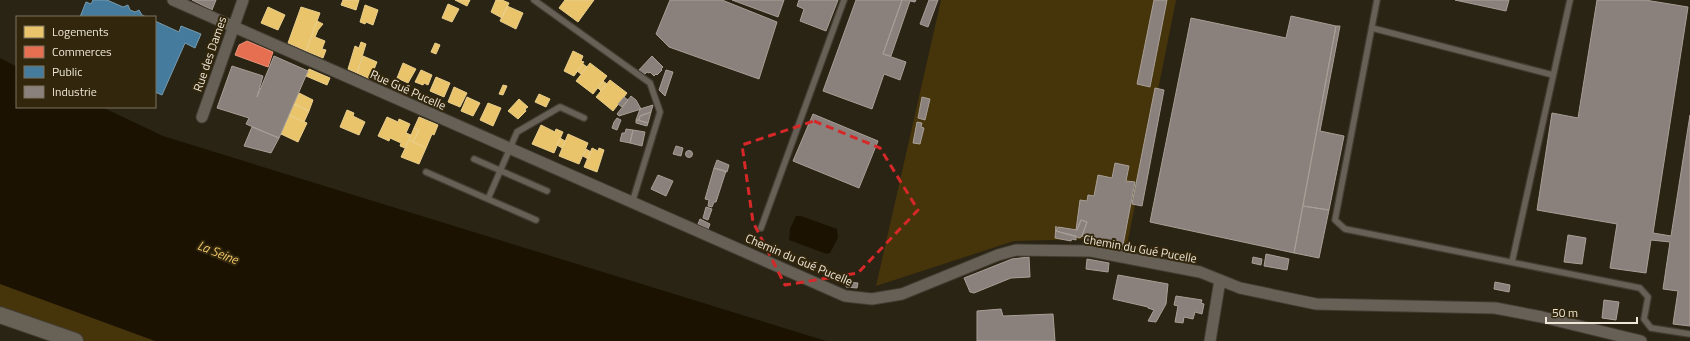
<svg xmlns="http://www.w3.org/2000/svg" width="1690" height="341" font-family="'Titillium Web',sans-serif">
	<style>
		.green { fill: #46340b }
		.water { fill: #1b1202 }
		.homes { fill: #e9c46a; stroke: #eace8b }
		.shops { fill: #e76f51; stroke: #e99379 }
		.public { fill: #457b9d; stroke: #789bae }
		.industry { fill: #8a817c; stroke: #a89f97 }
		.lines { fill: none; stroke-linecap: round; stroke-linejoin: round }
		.lane-casing { stroke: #433d32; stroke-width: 8 }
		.street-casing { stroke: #433d32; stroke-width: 13 }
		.secondary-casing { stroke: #433d32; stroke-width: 18 }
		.lane { stroke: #666056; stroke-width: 5.5 }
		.street { stroke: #666056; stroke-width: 11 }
		.secondary { stroke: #676156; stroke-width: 16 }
		.marked { fill: none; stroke: #d62828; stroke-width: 3; stroke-dasharray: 8 5; stroke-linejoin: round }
		.labels { text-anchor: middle; stroke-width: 4; stroke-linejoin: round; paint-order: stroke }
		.street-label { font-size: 12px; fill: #eee6d7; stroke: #32270d }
		.water-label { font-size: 13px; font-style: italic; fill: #f1c769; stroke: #32270d }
	</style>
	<rect width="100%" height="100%" fill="#2a2415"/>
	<path class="green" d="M941,0H1176L1127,245L1088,239L1014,241L876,286Z
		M0,277L170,341H66L0,313Z"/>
	<path class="water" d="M0,58L17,67V107H102L163,136L826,341H155L0,284Z
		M796,216H801L837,229L838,238L830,253L827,254L789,240L790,229Z"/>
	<path class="homes" d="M343,0H359L356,10L341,5Z
		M455,0H470L467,6Z
		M496,0H502L509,3L502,18L491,12Z
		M565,0H594L578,22L559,8Z
		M448,4L459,9L452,22L442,18Z
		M365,5L378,10L373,25L366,22L365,24L360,22Z
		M507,6L523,13L516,29L500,21Z
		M268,7L285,15L278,30L261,23Z
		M301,7L320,13L306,51L288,43Z
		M317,21L323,24L318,30L315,37L325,41L322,49L326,50L323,58L306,51Z
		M361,42L366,44L357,73L348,69L355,46L359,48Z
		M435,43L440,45L436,54L431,52Z
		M573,51L583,56L581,61L584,62L574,76L564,71Z
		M363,56L377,62L370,79L357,73Z
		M403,63L416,69L408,83L397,78Z
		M590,63L607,76L593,94L576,81Z
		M583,64L587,67L581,74L577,71Z
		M309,69L330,78L327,85L306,76Z
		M421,70L432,75L428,85L424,83L423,85L415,82Z
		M436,77L450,83L444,97L430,91Z
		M610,80L627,93L613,111L596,97Z
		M603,81L607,84L601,91L598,88Z
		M503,85L507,86L503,95L499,94Z
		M454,87L467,93L460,107L448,102Z
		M299,93L313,100L309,111L294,104Z
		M539,94L550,99L546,107L535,102Z
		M467,97L480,103L473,116L461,111Z
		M519,99L528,107L525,109L526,111L518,119L508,111Z
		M488,103L501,108L493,126L480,120Z
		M294,104L309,111L304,122L289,115Z
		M347,110L354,113L353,116L365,122L359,135L340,127Z
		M289,115L307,123L298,142L281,134Z
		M387,117L398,122L399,119L410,124L406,133L411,135L405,148L400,146L401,143L390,138L389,141L378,136Z
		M419,117L438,125L434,135L432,134L426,148L413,142L419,130L414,128Z
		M541,125L555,132L556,129L563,132L554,153L532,144Z
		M414,128L419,130L413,142L409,140Z
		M568,134L588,143L579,164L559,156Z
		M560,138L565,141L562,148L557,145Z
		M409,140L426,148L419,164L401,157Z
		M592,148L598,151L599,148L604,150L597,172L584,167Z
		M586,149L591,152L588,159L583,156Z"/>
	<path class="shops" d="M247,41L273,52L268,67L235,55L239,45Z"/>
	<path class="public" d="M93,0H107L123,7L128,5L130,10L135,12L139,10L142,15L146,17H80L86,2L91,4Z
		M155,21L179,32L181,26L201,34L195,48L185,43L162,95L155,92Z"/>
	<path class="industry" d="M192,0H216L212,10Z
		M670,0H722L777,22L759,79L669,47L656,34Z
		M732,0H784L778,17Z
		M799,0H838L826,31L800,21L804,9L797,6Z
		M856,0H902L883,54L906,62L900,80L884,74L872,109L823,91Z
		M902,0H916L915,2L910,1L891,56L883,54Z
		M929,0H938L928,27L920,24Z
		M1154,0H1167L1150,87L1137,84Z
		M1455,0H1509L1506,11Z
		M1597,0H1645L1688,7L1653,233L1671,236L1690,115V326L1673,324L1678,291L1663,289L1670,242L1651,240L1646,273L1610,268L1617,224L1537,210L1552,113L1578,118Z
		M1291,16L1336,26L1294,253L1150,222L1191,18L1286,38Z
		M1336,26H1340L1320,131L1344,136L1329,210L1303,206Z
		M274,56L308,71L279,138L246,124L249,118L217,108L232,66L263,76L257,97Z
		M652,56L663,67L661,69L662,70L657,75L656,74L654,76L650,72L649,73L647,72L643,76L638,71Z
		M666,70L673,72L665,96L659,90Z
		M1155,88L1164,90L1142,206L1132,204Z
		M631,96L636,100L641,109L619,116L617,114Z
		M624,97L628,100L622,107L618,104Z
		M922,97L930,99L925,120L918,118Z
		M653,105L651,112L640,116L639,120H636L640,109Z
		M651,112L648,123L639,120L640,116Z
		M813,114L878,141L859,188L793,161Z
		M617,118L621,120L617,130L612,128L614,122Z
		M636,120L648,123L647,126L636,123Z
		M917,122L922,123L921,127L924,128L920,144L913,143Z
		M252,127L279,138L271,153L244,146Z
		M626,129L633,130L630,143L620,141L622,133H625Z
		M633,130L645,132L642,146L630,143Z
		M676,146L683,148L681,156L673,154Z
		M685.5 154a3.5 3.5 0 1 1 7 0a3.5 3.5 0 1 1-7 0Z
		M717,160L729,165L727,172L714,168Z
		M1115,163L1129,166L1126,181L1135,182L1122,250L1083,243L1084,238L1082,236L1087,222L1081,220L1077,230H1076L1080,200L1087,201L1088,195L1094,196L1098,175L1112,178Z
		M714,168L726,171L716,202H714L712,207L708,206L709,200L705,199Z
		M658,175L673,181L666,196L651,189Z
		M1303,206L1329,210L1319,258L1294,253Z
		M706,207L712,209L708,220L703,218Z
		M700,219L710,224L708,229L698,224Z
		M1081,220L1087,222L1082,236L1080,238L1056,231L1058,227L1077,230Z
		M1056,226V231L1076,236V240L1072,239L1071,241L1055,238Z
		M1568,235L1586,238L1582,264L1564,262Z
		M1266,254L1289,259L1287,270L1264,266Z
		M1029,257L1030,277L1011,278L974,293L970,292L964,278L1012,259Z
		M1253,257L1262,259L1261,265L1252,263Z
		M1087,259L1109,263L1108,272L1086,269Z
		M1118,275L1168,284L1166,304L1156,322L1148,321L1154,310L1148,308V307L1113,299Z
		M847,282L858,283L857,288L846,287Z
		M1495,282L1510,285L1509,292L1494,289Z
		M1176,296L1202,300L1201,303L1204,304L1202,314L1195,312L1193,319L1184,317L1183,323L1175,322L1178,306L1174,305Z
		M1604,300L1619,302L1616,320L1602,318Z
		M1001,309L1003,316L1053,314L1055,341H977V311Z"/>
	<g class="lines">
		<g class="lane-casing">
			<path id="lane" d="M534,0L650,83L660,112L632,203
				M1377,0L1335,220L1345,229L1640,288L1648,297L1644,319L1651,328L1690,334
				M1372,28L1553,75
				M474,159L547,191
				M426,172L536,220
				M488,199L517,132L560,107L584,118
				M761,228L844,0
				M1512,262L1570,0"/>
		</g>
		<g class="street-casing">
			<path id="street" d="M173,0L845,296L872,299L902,294L998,255L1016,250L1091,251L1200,272L1240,288L1316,304L1495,308L1542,317L1641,341
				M202,117L243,0
				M1210,341L1220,280"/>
		</g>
		<g class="secondary-casing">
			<path id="secondary" d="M0,315L75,341"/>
		</g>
		<use href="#lane" class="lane"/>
		<use href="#street" class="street"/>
		<use href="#secondary" class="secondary"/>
	</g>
	<path class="marked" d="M814,121L880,148L918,210L858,273L785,285L753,222L742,145Z"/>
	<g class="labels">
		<g class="street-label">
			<text transform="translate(210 54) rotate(-71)" y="4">Rue des Dames</text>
			<text transform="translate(408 90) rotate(24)" y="4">Rue Gué Pucelle</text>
			<text transform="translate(1140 249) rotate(10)" y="4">Chemin du Gué Pucelle</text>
			<text transform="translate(799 260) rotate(23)" y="4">Chemin du Gué Pucelle</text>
		</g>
		<g class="water-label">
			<text transform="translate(218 252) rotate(22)" y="5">La Seine</text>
		</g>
	</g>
	<rect x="16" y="16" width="140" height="92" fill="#32270d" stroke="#7d735e"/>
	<rect x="24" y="26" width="20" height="12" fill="#e9c46a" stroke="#7d735e"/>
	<text x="52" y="36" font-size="12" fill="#eee6d7">Logements</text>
	<rect x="24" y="46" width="20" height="12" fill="#e76f51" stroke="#7d735e"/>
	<text x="52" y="56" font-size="12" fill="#eee6d7">Commerces</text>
	<rect x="24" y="66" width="20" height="12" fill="#457b9d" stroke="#7d735e"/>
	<text x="52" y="76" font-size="12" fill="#eee6d7">Public</text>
	<rect x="24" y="86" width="20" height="12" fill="#8a817c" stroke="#7d735e"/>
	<text x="52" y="96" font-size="12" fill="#eee6d7">Industrie</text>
	<path d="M1546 317v6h91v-6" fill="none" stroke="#eee6d7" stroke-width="2"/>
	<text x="1552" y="317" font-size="12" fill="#eee6d7" stroke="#32270d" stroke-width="3" paint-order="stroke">50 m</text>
</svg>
